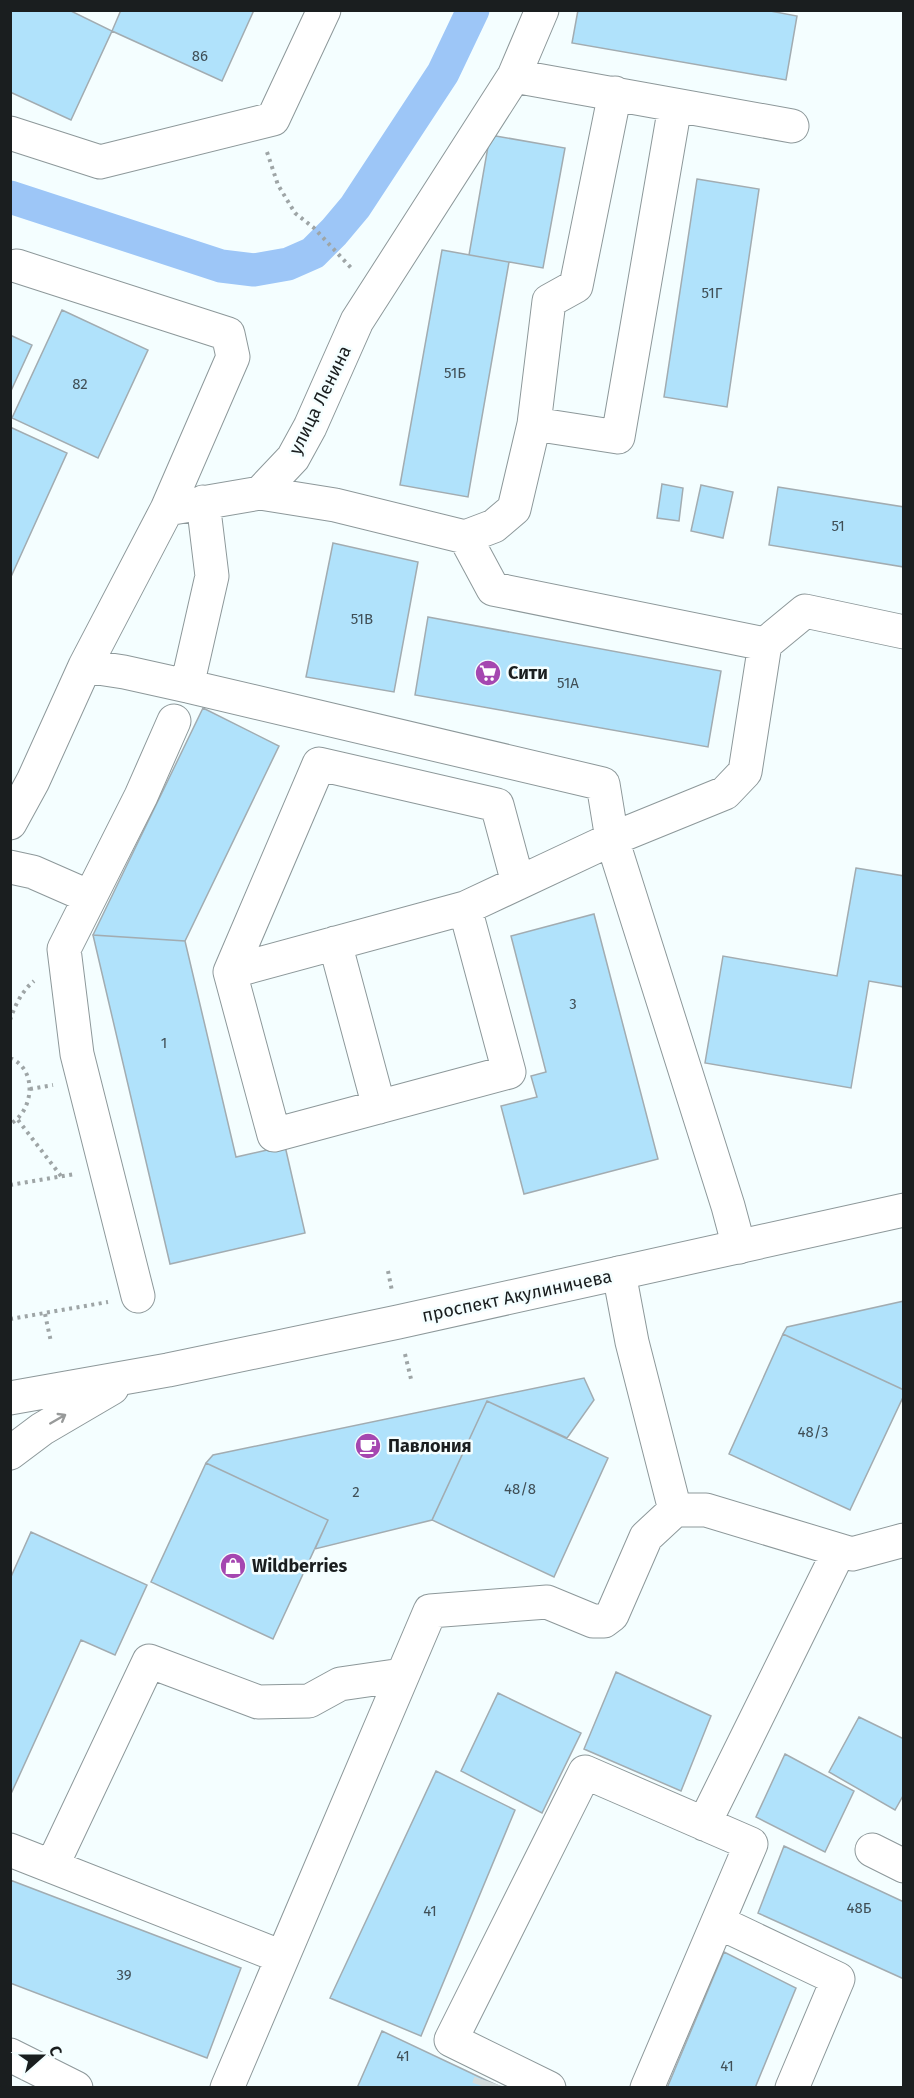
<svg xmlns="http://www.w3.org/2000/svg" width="914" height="2098" font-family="'Fira Sans',sans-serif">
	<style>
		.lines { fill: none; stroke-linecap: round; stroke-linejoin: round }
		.canal { stroke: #9dc6f7; stroke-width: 33 }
		.building { fill: #b0e2fb; stroke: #a2acb1; stroke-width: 1.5 }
		.minor-tunnel { stroke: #d3dcdd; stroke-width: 33; stroke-dasharray: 33 16; stroke-linecap: butt }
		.minor-casing { stroke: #8d989a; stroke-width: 35 }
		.major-casing { stroke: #8d989a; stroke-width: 35 }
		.path { stroke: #9ea5a6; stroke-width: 4; stroke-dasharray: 3 4.5; stroke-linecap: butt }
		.minor { stroke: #fff; stroke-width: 33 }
		.major { stroke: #fff; stroke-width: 33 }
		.oneway { stroke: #989a9a }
		.labels { text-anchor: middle; stroke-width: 5; stroke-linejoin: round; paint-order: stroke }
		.number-label { font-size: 15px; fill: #404f56 }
		.street-label { font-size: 18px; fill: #1a1e1f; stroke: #f4feff }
		.poi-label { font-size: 18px; font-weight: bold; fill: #1a1e1f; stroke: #f4feff; text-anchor: start }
	</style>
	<rect width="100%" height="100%" fill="#f4feff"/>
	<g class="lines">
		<path class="canal" d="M10,197L221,266L254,270L288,264L313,253L334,232L355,207L443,73L473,10"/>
	</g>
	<path class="building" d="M10,10H69L112,31L71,120L10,92Z
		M121,10H254L222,81L112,31Z
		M578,10H765L797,16L786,80L572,43Z
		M490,135L565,148L543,268L469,255Z
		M697,179L759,189L727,407L664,397Z
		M442,250L509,262L468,497L400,485Z
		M62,310L148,350L98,458L12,418Z
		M10,335L32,345L10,393Z
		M10,427L67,453L10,579Z
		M662,484L683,488L679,521L657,518Z
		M701,485L733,492L723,538L691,531Z
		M778,487L904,507V567L769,545Z
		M333,543L418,562L394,692L306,677Z
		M428,617L721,671L708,747L415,695Z
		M203,708L279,746L185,941L93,935Z
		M856,868L904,876V987L869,981L851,1088L705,1063L723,956L837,976Z
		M594,914L658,1159L524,1194L501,1106L537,1097L531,1076L546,1072L511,936Z
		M93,935L185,941L236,1157L285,1146L305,1233L170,1264Z
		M904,1301V1390L783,1334L787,1327Z
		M783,1334L904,1390V1395L850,1510L729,1454Z
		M584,1378L594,1400L567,1438L487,1401L432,1520L315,1549L328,1520L206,1463L213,1455Z
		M487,1401L608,1458L554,1577L432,1520Z
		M206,1463L328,1520L273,1639L151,1582Z
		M31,1532L147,1585L115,1655L81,1640L10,1796V1579Z
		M616,1672L711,1716L681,1791L584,1749Z
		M498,1693L581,1733L542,1813L461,1771Z
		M859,1717L904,1739V1794L895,1810L829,1772Z
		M785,1754L854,1791L825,1852L756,1817Z
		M436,1771L515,1810L421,2036L330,1998Z
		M784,1846L904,1902V1979L758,1913Z
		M10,1880L241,1968L207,2058L10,1983Z
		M724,1952L796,1988L755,2088H667Z
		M382,2031L490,2082L503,2088H357Z"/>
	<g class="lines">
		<path class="minor-tunnel" d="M488,2088L490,2082"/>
		<g class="minor-casing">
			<path id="minor" d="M514,76C607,92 699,110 792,126
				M10,133L100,162L273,119L324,10
				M17,266L228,334L233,357L167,509
				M534,424L618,437L675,106
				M260,493L335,505L465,537L493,589L765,644L745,772L725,793L612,839L728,1206L739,1247
				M465,537L494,526L514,509L534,424L549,301L576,286L615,93
				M765,644L805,611L904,632
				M85,666L124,672L187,686L603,784L612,839L465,908L509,1072L274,1135L230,972L465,908
				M187,686L212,576L203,502
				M10,823L33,781L85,666L167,509L260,493L293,458L310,427L357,321L514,76L542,10
				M10,867L33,872L90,897
				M335,943L379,1107
				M230,972L319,764L497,805L518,883
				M619,1273L632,1342L675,1510
				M138,1296L77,1054L64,949L141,796L174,721
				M704,1824L839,1551
				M10,1850L282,1957
				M872,1850L904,1866
				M52,1866L149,1661L258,1702L309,1701L340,1684L402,1675
				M718,1922L838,1979L792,2088
				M10,2055L76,2088
				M227,2088L430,1611L547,1602L593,1621H604L612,1615L646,1537L675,1510H706L852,1554L904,1540
				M549,2088L451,2040L585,1772L751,1844L647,2088"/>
		</g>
		<g class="major-casing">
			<path id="major" d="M10,1398L168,1370L398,1322L904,1210
				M10,1453L42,1429L112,1388"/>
		</g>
		<path class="path" d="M267,152L278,185L295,213L314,228L353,270
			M10,1020C15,1005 22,991 34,981
			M10,1058C38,1069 34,1111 10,1124
			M30,1089L53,1085
			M18,1120L61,1176
			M10,1185L75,1174
			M388,1271L392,1291
			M45,1314L51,1342
			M10,1319L108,1302
			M405,1354L411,1379"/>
		<use href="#minor" class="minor"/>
		<use href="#major" class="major"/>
	</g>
	<defs><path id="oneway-shaft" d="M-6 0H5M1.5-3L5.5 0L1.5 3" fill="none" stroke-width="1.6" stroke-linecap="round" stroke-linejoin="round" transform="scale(1.5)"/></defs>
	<use class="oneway" href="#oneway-shaft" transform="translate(58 1419) rotate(-30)"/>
	<defs>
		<g id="supermarket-disc" transform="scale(1.35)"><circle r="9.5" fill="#a547b0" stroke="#f4feff"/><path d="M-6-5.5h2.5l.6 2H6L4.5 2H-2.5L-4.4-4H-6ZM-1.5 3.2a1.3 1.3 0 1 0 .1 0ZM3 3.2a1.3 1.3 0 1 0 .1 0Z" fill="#fff"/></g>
		<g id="cafe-disc" transform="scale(1.35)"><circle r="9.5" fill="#a547b0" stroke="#f4feff"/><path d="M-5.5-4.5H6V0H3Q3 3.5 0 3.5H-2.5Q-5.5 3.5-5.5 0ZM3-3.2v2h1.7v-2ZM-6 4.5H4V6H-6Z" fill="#fff"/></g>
		<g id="shop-disc" transform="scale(1.35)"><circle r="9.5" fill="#a547b0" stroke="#f4feff"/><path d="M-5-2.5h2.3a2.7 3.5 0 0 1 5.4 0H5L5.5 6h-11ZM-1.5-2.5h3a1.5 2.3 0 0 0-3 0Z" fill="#fff"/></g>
	</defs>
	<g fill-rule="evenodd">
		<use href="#supermarket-disc" x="488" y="673"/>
		<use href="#cafe-disc" x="368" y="1446"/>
		<use href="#shop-disc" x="233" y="1566"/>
	</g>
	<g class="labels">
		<g class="number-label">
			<text x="200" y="61">86</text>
			<text x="712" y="298">51Г</text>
			<text x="455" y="378">51Б</text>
			<text x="80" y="389">82</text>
			<text x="838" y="531">51</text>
			<text x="362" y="624">51В</text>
			<text x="568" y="688">51А</text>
			<text x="573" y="1009">3</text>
			<text x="164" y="1048">1</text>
			<text x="813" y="1437">48/3</text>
			<text x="520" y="1494">48/8</text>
			<text x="356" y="1497">2</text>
			<text x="859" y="1913">48Б</text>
			<text x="430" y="1916">41</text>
			<text x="124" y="1980">39</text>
			<text x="403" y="2061">41</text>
			<text x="727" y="2071">41</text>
		</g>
		<g class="street-label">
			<text transform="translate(320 400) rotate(-64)" y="6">улица Ленина</text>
			<text transform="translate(517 1296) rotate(-12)" y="6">проспект Акулиничева</text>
		</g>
		<g class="poi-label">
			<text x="508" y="679">Сити</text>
			<text x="388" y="1452">Павлония</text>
			<text x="252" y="1572">Wildberries</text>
		</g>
	</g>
	<rect width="914" height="2098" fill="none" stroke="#1a1e1f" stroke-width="24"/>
	<g transform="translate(42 2056) rotate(69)" stroke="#f4feff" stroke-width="4.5" paint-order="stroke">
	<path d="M0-4.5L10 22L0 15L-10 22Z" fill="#1a1e1f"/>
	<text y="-9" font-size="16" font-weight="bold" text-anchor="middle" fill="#1a1e1f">С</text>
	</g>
</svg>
